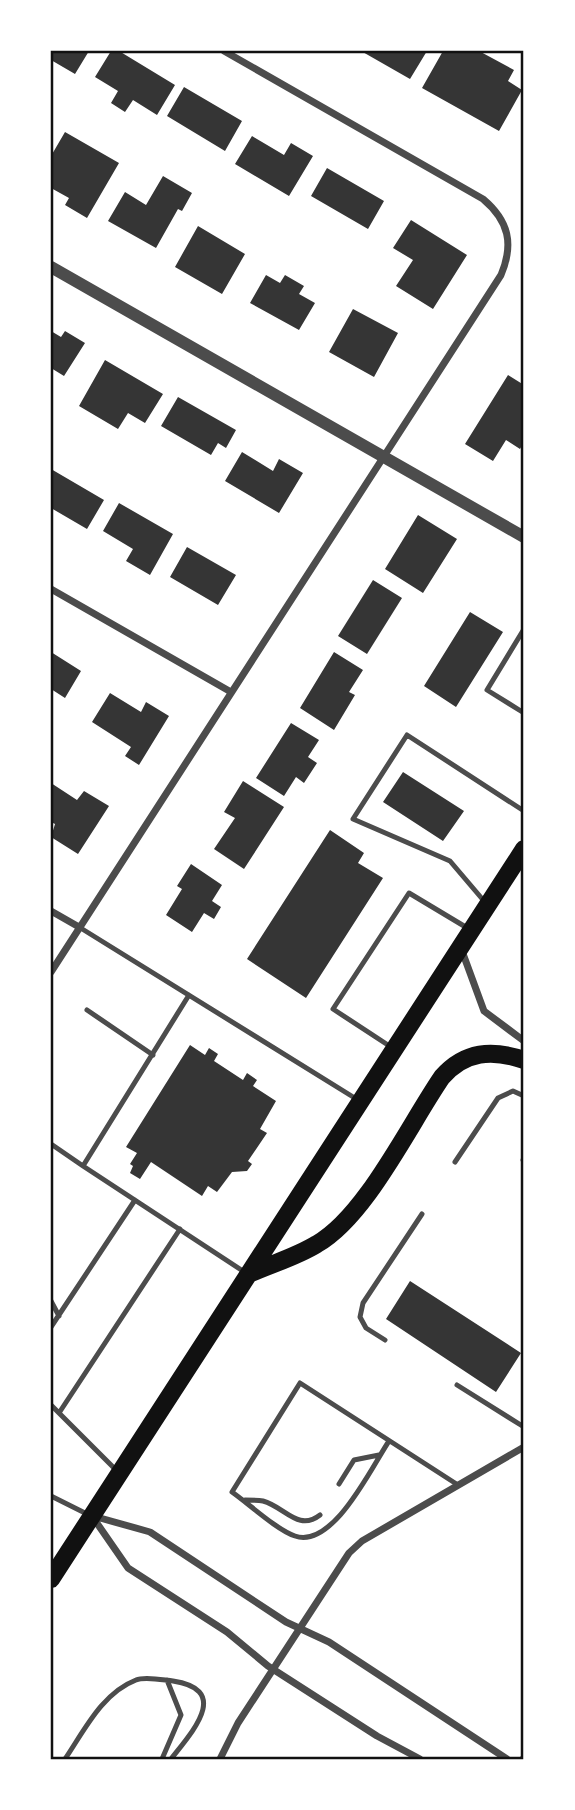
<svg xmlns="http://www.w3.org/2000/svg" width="575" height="1810" font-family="'Noto Serif',serif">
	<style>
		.building { fill: #353535 }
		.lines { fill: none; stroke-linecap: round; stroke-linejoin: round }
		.service { stroke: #4c4c4c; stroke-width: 5 }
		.minor { stroke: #4c4c4c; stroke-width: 7 }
		.tertiary { stroke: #4c4c4c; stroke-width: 12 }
		.primary { stroke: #111; stroke-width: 18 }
		.neatline { fill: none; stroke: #111; stroke-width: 2.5 }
	</style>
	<rect width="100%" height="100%" fill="#fff"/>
	<path class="building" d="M51,51H89L75,74L51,60Z
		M111,51H119L175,85L157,115L133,100L125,112L111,103L118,91L95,77Z
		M361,51H427L410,79Z
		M443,51H479L514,70L508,81L522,90L499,131L422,88Z
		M184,87L242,121L225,151L167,116Z
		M65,132L119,163L87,218L65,205L69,198L51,188V156Z
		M252,136L284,155L291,143L313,156L289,196L235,164Z
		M327,168L384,201L368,229L311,196Z
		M163,176L192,193L182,211L178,209L156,248L108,221L125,192L146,205Z
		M411,220L467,255L433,309L396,286L413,260L393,248Z
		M198,226L245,254L222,294L175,267Z
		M266,275L280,283L285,275L304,286L299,294L315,303L299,330L250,303Z
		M353,309L398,333L374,377L329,352Z
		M51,331L61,337L65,331L85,343L64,376L51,368Z
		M105,360L163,394L145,423L128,413L118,429L79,406Z
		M508,375L524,385V442L520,449L506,440L493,461L465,444Z
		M178,397L236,430L226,448L218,443L211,455L161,426Z
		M242,452L273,471L279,459L303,473L279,513L225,481Z
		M51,469L104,500L87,529L51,508Z
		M119,503L173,534L150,575L126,561L133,549L103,531Z
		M418,515L457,539L423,593L385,569Z
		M187,547L236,575L218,605L170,577Z
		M373,580L402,598L367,654L338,636Z
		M470,612L503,632L456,707L424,686Z
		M51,652L81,671L65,698L51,689Z
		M334,652L363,670L349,692L355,695L334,730L300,708Z
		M110,693L141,712L146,702L169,716L139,765L125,756L131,747L92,722Z
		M291,723L319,740L308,757L317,763L304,783L296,777L284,796L256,778Z
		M403,772L464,811L443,841L383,802Z
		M243,781L284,807L244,869L214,849L235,818L224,812Z
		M51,783L77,800L84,791L109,806L78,854L51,837L55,824L51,822Z
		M330,830L364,853L358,863L383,878L306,998L247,959Z
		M191,864L222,885L212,901L221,907L214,919L204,913L192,932L166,915L182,889L177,886Z
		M190,1045L205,1055L209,1048L218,1054L214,1061L243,1080L247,1073L257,1080L253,1086L276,1101L260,1129L267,1133L248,1161L252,1164L247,1171L232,1172L217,1192L208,1186L202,1196L151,1162L140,1179L130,1173L133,1166L130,1164L137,1153L126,1147Z
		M410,1281L521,1353L496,1392L386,1319Z"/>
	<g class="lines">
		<path class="service" d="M524,629L487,690L524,713
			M484,901L450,861L353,819L407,735L524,811
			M79,927L358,1100
			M189,995L83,1166L246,1273
			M87,1010L153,1055
			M391,1047L333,1009L409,893L469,929
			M51,1144L83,1166
			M523,1160L524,1157
			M455,1162L498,1098L513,1091L524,1096
			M51,1301L59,1316
			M51,1327L135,1200
			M385,1340L366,1328L360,1317L363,1303L422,1214
			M457,1385L524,1427
			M51,1405L59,1413
			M389,1441C371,1468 333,1549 295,1536C277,1530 249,1504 232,1492L300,1383L458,1485
			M116,1470L59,1413L180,1229
			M339,1484L354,1460L379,1455
			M51,1496L89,1515
			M245,1500C251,1500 258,1500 263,1501C285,1507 298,1532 320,1515
			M65,1759C84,1731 102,1693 136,1680C145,1676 163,1680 173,1681C232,1690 191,1733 171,1759
			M162,1759L181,1715L167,1680"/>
		<path class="minor" d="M51,589L231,692
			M51,911L79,927
			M462,951L484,1011L524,1041
			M51,972L501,275C514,244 509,221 483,199L224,51
			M92,1516L128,1568L227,1632L268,1666L377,1736L420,1759
			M93,1516L150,1532L286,1622L329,1642L507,1759
			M220,1759L238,1723L349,1553L362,1541L524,1447
			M523,1759L524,1758"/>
		<path class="tertiary" d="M51,267L524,537"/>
		<path class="primary" d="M249,1274C271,1264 296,1257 317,1244C366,1216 409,1125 442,1077C465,1051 492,1049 524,1060
			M51,1579L524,849"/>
	</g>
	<rect width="575" height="1810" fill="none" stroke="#ffffff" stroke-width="105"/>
	<rect x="52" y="52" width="470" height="1706" class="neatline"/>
</svg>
